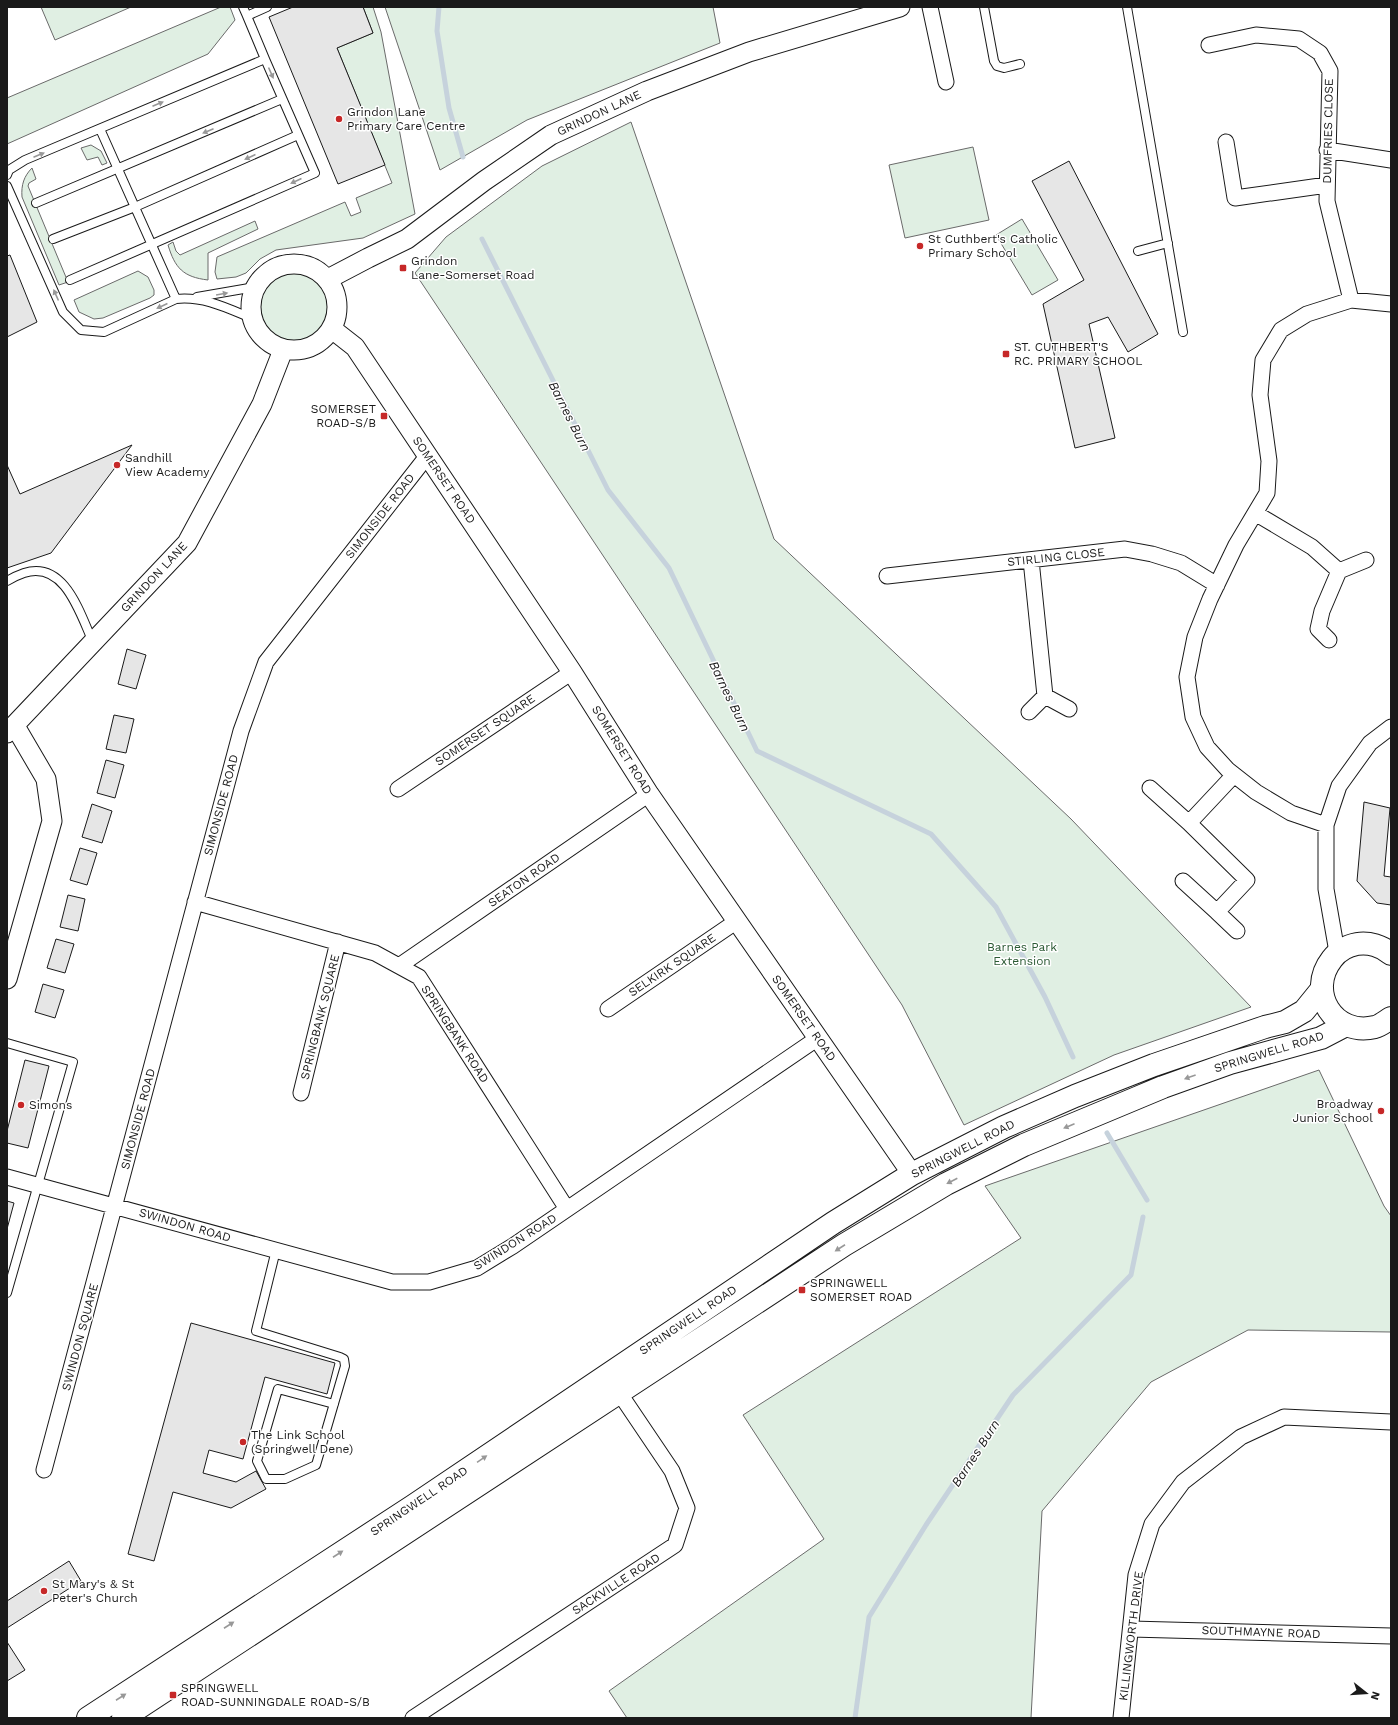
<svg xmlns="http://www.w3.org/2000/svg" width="1398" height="1725" font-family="'Work Sans',sans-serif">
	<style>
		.green { fill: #e0efe3; stroke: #6a6a6a }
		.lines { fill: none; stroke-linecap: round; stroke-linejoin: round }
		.stream { stroke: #c6d2dc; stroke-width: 5 }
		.building { fill: #e6e6e6; stroke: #1a1a1a }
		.service-casing { stroke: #1a1a1a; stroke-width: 10 }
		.minor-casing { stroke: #1a1a1a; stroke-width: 17 }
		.tertiary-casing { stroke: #1a1a1a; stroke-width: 21 }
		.secondary-casing { stroke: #1a1a1a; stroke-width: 24 }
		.service { stroke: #fff; stroke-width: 8 }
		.minor { stroke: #fff; stroke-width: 15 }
		.tertiary { stroke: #fff; stroke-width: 19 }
		.secondary { stroke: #fff; stroke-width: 22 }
		.oneway { fill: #989898 }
		.poi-dot { fill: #c62828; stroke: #fff; stroke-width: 1.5 }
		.labels { text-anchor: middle; stroke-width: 3; stroke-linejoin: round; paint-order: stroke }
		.poi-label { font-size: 12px; fill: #1a1a1a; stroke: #fff; text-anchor: start }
		.street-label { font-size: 12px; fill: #1a1a1a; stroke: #fff }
		.park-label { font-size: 12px; fill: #2b5a34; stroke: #fff }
		.water-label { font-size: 13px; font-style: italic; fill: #1a1a1a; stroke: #fff }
	</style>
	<rect width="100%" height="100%" fill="#fff"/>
	<path class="green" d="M41,7H131L55,40Z
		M221,7H230L235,20L208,54L7,144V98Z
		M363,7H373L381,32L415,214L363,238L276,250L260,259L246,273L236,277L217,279L215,272L217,257L345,202L351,216L361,212L356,198L392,183L337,48L373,33Z
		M385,7H713L720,43L527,120L440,170Z
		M631,122L774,539L1071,819L1251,1007L1114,1055L964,1125L902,1005L415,273L446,237L542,166Z
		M91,145L101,151L107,163L102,165L98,157L87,160L81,148Z
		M973,147L989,220L905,238L889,165Z
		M32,168L36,179L29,183L28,186L68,282L59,285L22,197C21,185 24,176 32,168Z
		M1022,219L1058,280L1032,295L996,235Z
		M255,221L258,229L208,253V280C183,277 175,268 168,245L173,242L176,251L180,255Z
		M303,264L317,270L328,279L336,295L337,308L332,329L298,351L283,350L267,342L258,332L250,303L255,287L271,270L284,265Z
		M138,271L148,277L154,290V295L150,298L103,318L94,319L79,312L74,300Z
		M1319,1070L1384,1206L1391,1216V1332L1248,1330L1151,1382L1042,1511L1031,1718H627L609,1691L824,1539L743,1415L1021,1238L985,1186Z"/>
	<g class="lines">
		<path class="stream" d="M439,7L437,31L449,108L463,157
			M482,239L608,490L669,568L757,751L931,834L996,907L1045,997L1073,1057
			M1107,1133L1147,1200
			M855,1718L869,1617L926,1525L1013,1395L1131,1275L1143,1217"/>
	</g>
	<path class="building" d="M293,7H363L373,33L337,48L385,165L338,184L269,17Z
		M1069,161L1158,334L1128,352L1108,317L1089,324L1115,438L1075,448L1043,304L1084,280L1032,181Z
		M10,255L37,322L7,337V256Z
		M132,445L51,553L7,568V465L20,494Z
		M127,649L146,655L136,689L118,684Z
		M114,715L134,719L126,753L106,749Z
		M106,760L124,765L115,798L97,793Z
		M1364,802L1390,808L1384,876L1391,877V905L1377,903L1357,881Z
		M92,804L112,811L102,843L82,837Z
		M80,848L97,853L87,885L70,880Z
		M68,895L85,899L78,931L60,927Z
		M56,939L74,944L65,973L47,968Z
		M43,984L64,990L55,1018L35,1012Z
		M25,1060L49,1066L28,1148L7,1143V1131Z
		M7,1201L14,1203L7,1229Z
		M191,1323L335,1363L327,1394L265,1377L243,1459L209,1450L203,1473L236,1482L256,1471L266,1489L231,1508L173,1492L154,1561L128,1554Z
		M69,1561L81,1581L7,1628V1601Z
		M7,1642L25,1670L7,1681Z"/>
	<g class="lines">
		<g class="service-casing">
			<path id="service" d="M243,7L247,16
				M984,7L994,61L997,66L1004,68L1020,64
				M1127,7L1183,332
				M265,59L247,16L267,7
				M100,129L176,299
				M7,175L9,170L25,160L265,59L315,173L70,280
				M7,186L63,312L81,330L104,332L176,299C203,296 227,308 251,318
				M36,203L282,99
				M53,239L135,207L298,135
				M1138,251L1168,243
				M197,297L255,287
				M7,581C12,578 18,575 24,573C65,560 80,614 93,642
				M7,1043L73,1062L7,1293
				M276,1250L256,1331L340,1357L344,1359L345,1366L316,1465L285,1479H266L257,1461L278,1389L334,1404"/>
		</g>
		<g class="minor-casing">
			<path id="minor" d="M930,7L946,82
				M1209,45L1256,35L1299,39L1320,53L1330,71L1327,201L1351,300
				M1226,142L1235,198L1327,185
				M1327,150L1391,160
				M1255,513L1312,547L1339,571L1322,611L1318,629L1329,640
				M1339,571L1366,560
				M887,576L1125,549L1152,554L1181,563L1217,585
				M1045,696L1069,709
				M1029,712L1045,696L1031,560
				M1150,788L1189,823L1234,775
				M398,789L572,672
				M1326,825L1291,813L1256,792L1228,770L1207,747L1193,717L1187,677L1195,637L1210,599L1236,545L1267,493L1269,461L1260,395L1263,360L1281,330L1307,314L1351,300L1391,304
				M1183,881L1217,912L1247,880L1189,823
				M195,902L375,953L419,977L567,1209
				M1217,912L1237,931
				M1337,952L1326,889V825L1339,786L1370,743L1391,727
				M399,966L649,794
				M608,1009L737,921
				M301,1093L338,942
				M7,1177L392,1282H429L477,1268L513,1246L818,1038
				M44,1470L241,731L266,662L428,455
				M1131,1629L1391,1636
				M413,1718L675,1545L687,1508L672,1471L614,1385
				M1121,1718L1136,1575L1152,1524L1183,1482L1241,1437L1284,1417L1391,1422"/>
		</g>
		<g class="tertiary-casing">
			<path id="tertiary" d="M251 307a43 43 0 1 1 86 0a43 43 0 1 1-86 0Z
				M328,279L368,258L407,239L484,181L551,135L647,91L749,52L900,7
				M332,329L355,347L572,672L649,794L912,1174
				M7,733L187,543L262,404L283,350
				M7,979L52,821L46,779L15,726"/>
		</g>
		<g class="secondary-casing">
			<path id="secondary" d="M1391,954C1382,946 1369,942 1357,944C1346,946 1338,951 1332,959C1306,992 1334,1037 1375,1027C1380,1026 1386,1021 1391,1018
				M88,1718L413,1506L833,1223L912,1174L1004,1127L1075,1096L1154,1065L1265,1027L1285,1022L1304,1011L1321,990
				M123,1718L844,1245L946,1184L1024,1145L1163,1087L1230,1063L1321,1038L1346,1025"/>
		</g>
		<use href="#service" class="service"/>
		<use href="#minor" class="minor"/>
		<use href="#tertiary" class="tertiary"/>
		<use href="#secondary" class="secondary"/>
	</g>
	<defs><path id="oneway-solid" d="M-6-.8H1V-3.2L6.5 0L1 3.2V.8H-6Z"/></defs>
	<g class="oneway">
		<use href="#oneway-solid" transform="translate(271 73) rotate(66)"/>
		<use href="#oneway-solid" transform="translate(158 104) rotate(-23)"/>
		<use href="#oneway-solid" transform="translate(208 131) rotate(157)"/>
		<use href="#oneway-solid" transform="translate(39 155) rotate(-23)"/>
		<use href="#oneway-solid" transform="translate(250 157) rotate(156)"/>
		<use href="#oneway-solid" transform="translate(296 181) rotate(156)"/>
		<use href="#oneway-solid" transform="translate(222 294) rotate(-10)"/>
		<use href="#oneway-solid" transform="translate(56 295) rotate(-114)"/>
		<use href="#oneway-solid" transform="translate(162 306) rotate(155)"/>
		<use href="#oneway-solid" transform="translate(1190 1077) rotate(160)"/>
		<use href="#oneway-solid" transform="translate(1069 1126) rotate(157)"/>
		<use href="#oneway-solid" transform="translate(952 1181) rotate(153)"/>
		<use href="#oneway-solid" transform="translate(840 1248) rotate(147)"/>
		<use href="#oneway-solid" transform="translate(482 1459) rotate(-34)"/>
		<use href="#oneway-solid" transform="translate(338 1554) rotate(-33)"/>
		<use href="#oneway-solid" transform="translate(229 1625) rotate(-33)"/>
		<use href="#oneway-solid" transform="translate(121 1697) rotate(-33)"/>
	</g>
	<g class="poi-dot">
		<circle cx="339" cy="119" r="4"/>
		<circle cx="920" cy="246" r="4"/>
		<rect x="399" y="264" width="8" height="8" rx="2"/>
		<rect x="1002" y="350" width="8" height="8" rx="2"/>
		<rect x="380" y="412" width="8" height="8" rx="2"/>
		<circle cx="117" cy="465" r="4"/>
		<circle cx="21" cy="1105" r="4"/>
		<circle cx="1381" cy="1111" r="4"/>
		<rect x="798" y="1286" width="8" height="8" rx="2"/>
		<circle cx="243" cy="1442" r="4"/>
		<circle cx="44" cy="1591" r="4"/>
		<rect x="169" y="1691" width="8" height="8" rx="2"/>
	</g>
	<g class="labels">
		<g class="poi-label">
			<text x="347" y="116">Grindon Lane<tspan x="347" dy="14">Primary Care Centre</tspan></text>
			<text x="928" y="243">St Cuthbert's Catholic<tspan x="928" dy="14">Primary School</tspan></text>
			<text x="411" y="265">Grindon<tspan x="411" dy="14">Lane-Somerset Road</tspan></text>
			<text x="1014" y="351">ST. CUTHBERT'S<tspan x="1014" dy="14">RC. PRIMARY SCHOOL</tspan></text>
			<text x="376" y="413" text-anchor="end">SOMERSET<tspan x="376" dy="14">ROAD-S/B</tspan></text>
			<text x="125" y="462">Sandhill<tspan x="125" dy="14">View Academy</tspan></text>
			<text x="1373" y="1108" text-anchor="end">Broadway<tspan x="1373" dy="14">Junior School</tspan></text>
			<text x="29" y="1109">Simons</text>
			<text x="810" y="1287">SPRINGWELL<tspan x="810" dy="14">SOMERSET ROAD</tspan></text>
			<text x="251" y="1439">The Link School<tspan x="251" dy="14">(Springwell Dene)</tspan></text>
			<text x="52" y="1588">St Mary's &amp; St<tspan x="52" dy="14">Peter's Church</tspan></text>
			<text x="181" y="1692">SPRINGWELL<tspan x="181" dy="14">ROAD-SUNNINGDALE ROAD-S/B</tspan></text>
		</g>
		<g class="street-label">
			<text transform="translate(599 113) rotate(-25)" y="4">GRINDON LANE</text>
			<text transform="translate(1328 131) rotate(-89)" y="4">DUMFRIES CLOSE</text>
			<text transform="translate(444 480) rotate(56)" y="4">SOMERSET ROAD</text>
			<text transform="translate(380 516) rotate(-52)" y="4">SIMONSIDE ROAD</text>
			<text transform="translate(1056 557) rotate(-6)" y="4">STIRLING CLOSE</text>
			<text transform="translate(154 577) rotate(-47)" y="4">GRINDON LANE</text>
			<text transform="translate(485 730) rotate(-34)" y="4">SOMERSET SQUARE</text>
			<text transform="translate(622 750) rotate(58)" y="4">SOMERSET ROAD</text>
			<text transform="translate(221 805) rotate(-75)" y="4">SIMONSIDE ROAD</text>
			<text transform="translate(524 880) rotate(-35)" y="4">SEATON ROAD</text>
			<text transform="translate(672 965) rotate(-34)" y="4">SELKIRK SQUARE</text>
			<text transform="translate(320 1017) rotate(-76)" y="4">SPRINGBANK SQUARE</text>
			<text transform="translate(804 1018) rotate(55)" y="4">SOMERSET ROAD</text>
			<text transform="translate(455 1034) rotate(57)" y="4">SPRINGBANK ROAD</text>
			<text transform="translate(1269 1052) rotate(-17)" y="4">SPRINGWELL ROAD</text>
			<text transform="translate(138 1119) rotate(-75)" y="4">SIMONSIDE ROAD</text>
			<text transform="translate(963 1149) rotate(-27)" y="4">SPRINGWELL ROAD</text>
			<text transform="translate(185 1225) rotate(16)" y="4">SWINDON ROAD</text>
			<text transform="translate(515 1242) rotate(-32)" y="4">SWINDON ROAD</text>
			<text transform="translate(688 1320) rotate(-34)" y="4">SPRINGWELL ROAD</text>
			<text transform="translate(80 1337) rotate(-75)" y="4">SWINDON SQUARE</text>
			<text transform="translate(419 1501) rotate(-34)" y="4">SPRINGWELL ROAD</text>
			<text transform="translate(616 1584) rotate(-33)" y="4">SACKVILLE ROAD</text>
			<text transform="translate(1261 1632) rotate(2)" y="4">SOUTHMAYNE ROAD</text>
			<text transform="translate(1131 1636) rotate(-83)" y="4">KILLINGWORTH DRIVE</text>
		</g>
		<g class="park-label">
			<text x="1022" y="951">Barnes Park<tspan x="1022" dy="14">Extension</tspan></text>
		</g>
		<g class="water-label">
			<text transform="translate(570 416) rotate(63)" y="5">Barnes Burn</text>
			<text transform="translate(730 696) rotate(64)" y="5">Barnes Burn</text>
			<text transform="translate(975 1453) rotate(-57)" y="5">Barnes Burn</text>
		</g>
	</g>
	<rect width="1398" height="1725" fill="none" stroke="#1a1a1a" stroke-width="16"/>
	<g transform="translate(1366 1693) rotate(107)" stroke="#ffffff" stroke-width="3" paint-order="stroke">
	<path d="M0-3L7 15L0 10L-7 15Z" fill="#1a1a1a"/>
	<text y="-6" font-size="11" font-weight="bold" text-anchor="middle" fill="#1a1a1a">N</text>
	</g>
</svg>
